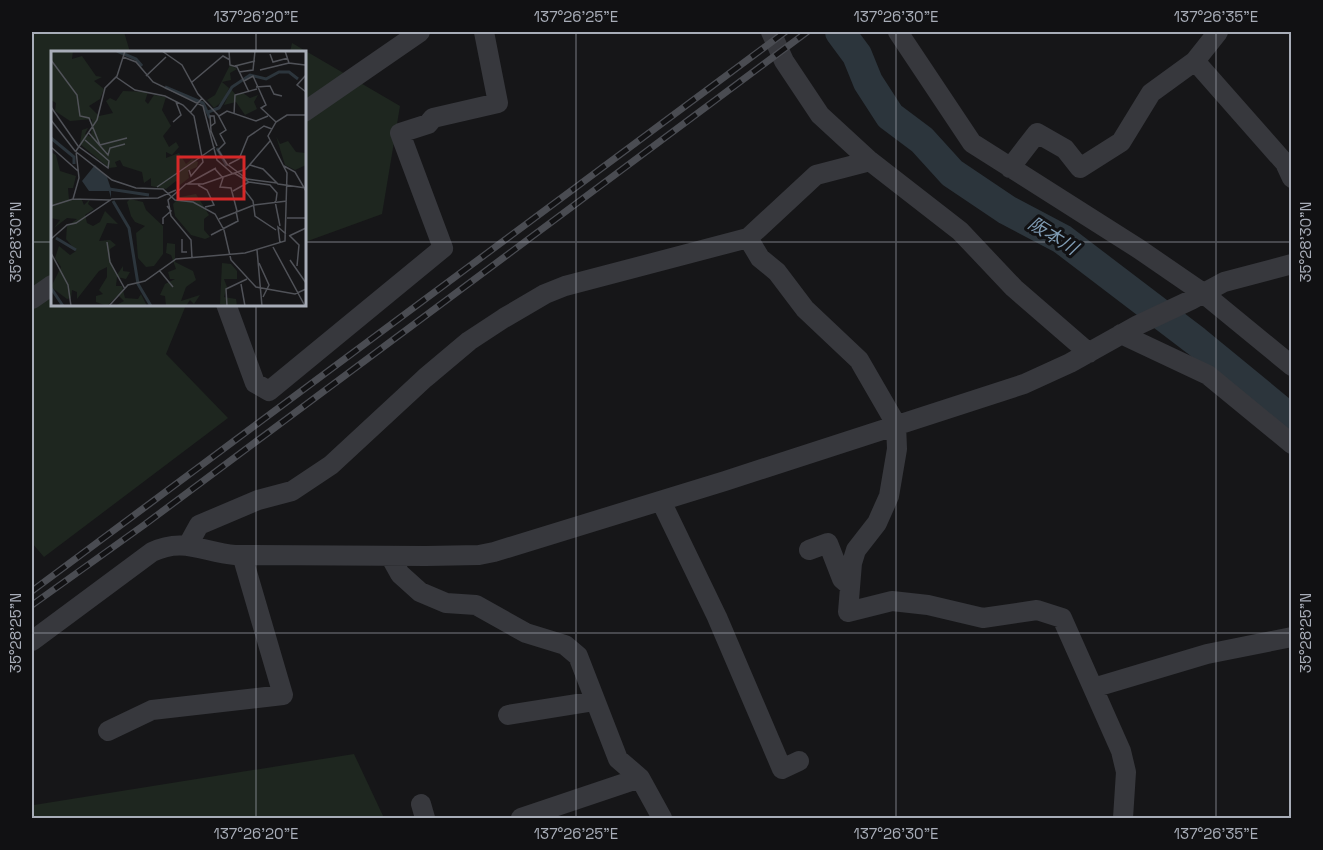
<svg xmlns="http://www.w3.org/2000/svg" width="1323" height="850" font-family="'Space Grotesk','Noto Sans JP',sans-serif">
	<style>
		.green { fill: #1e261f }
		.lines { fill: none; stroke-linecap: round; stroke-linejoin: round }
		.river { stroke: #2c353c; stroke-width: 30 }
		.minor { stroke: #37383d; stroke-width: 20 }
		.rail-casing { stroke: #4a4c52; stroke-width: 7 }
		.rail { stroke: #111113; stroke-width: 4.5; stroke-dasharray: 14; stroke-linecap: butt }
		.ticks { fill: none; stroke: #a8adb8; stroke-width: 1.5; stroke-opacity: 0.45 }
		.labels { text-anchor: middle; stroke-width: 6; stroke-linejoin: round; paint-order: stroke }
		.water-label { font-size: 18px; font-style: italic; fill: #7f9bb3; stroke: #111113 }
		.inset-river { fill: none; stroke: #2c353c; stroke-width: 3 }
		.inset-road { fill: none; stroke: #505258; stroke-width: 1.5 }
		.view { fill: #d62828; fill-opacity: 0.15; stroke: #d62828; stroke-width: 3 }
		.inset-edge { fill: none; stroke: #a8adb8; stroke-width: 3 }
		.neatline { fill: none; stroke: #a8adb8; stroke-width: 2 }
		.ticks-label { font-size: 15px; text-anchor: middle; fill: #a8adb8 }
	</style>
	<rect width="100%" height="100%" fill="#161618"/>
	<path class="green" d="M32,32H124L130,52H52V304L186,305L166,354L228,418L44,557L32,543Z
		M292,43L400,106L382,214L305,242L304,52H290Z
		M354,754L384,818H32L34,805Z"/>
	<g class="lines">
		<path class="river" d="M840,32L857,55L868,82L890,116L922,140L952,173L1007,210L1062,239L1196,341L1292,420"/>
		<path class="minor" d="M771,32L784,61L820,115L870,161L960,231L1014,288L1089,353
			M898,32L972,143L1139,249L1203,293L1292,366
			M1195,61L1285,163L1292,178
			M304,112L420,32
			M1010,168L1037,133L1065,149L1080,168L1121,142L1151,93L1195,61L1218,32
			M748,238L760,258L777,272L805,309L859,360L896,424L897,449L889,496L877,523L856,550L852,563L848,612L892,601L928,605L983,618L1037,610L1062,618L1121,751L1126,772L1123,818
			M32,299L52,285
			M226,304L255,383L269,391L443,248L400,133L428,124L433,118L498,103L484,32
			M1121,334L1208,375L1292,444
			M661,501L717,617L782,769L799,761
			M188,545L199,525L258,500L292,491L331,465L425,378L469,341L504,318L545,294L565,286L748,238L816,175L870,161
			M809,550L828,543L842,579L850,586
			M390,556L400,574L420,592L446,603L476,605L526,633L565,645L578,656L618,759L640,778L662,818
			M32,641L152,552C183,537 203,552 235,555L426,556L479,555L494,552L725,481L1024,384L1070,363L1138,325L1191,300L1224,282L1292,264
			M1093,688L1207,654L1292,637
			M508,715L595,701
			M108,731L152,710L283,695L242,555
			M421,804L425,818
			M521,818L640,778"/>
		<g class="rail-casing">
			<path id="rail" d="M32,591L785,32
				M32,605L144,525L807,32"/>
		</g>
		<use href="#rail" class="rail"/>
	</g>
	<path class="ticks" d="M256,32V52M576,32V818M896,32V818M1216,32V818M32,242H52M304,242H1292M256,304V818M32,633H1292"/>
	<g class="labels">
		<g class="water-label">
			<text transform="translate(1053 236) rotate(32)" y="6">阪本川</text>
		</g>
	</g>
	<g transform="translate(51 51)">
		<rect width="255" height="255" fill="#161618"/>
		<path d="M0,0H22L21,8L31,5L45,25L51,26L43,30L53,38L49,48L38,55L48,65L62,62L55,50L59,47L65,50L72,40L97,41L94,50L97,53L103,44L115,46L111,59L120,75L112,85L118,96L125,91L128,96L121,104L115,101V107L128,102L135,113L141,108L147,111L146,116L137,120L138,127L129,134L125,130L115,138L100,135V127L93,132L91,121L72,115L69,109L64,111L66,116L58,117L29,93L31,79L37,77L34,83L40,86L41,68L19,70L4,60L5,52L0,49ZM179,14L186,18L179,22L180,29L171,31L178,37L172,50L163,57L156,49L164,44ZM180,38L185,44L192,42L199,47L207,44L203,51L206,58L194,64L185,51L173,54ZM225,85L229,93L237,90L245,101L255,102V114L244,119L234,114ZM0,101L5,104L9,120L25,125L22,137H17L18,149L30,147L33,154L39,148L37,153L43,158L34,164L36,172L42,175L49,171L54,160L67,173L56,172L48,190L59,189L65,194L59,198V208L66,224L72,215V220L79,221L75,228L66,226L65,235H71L74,247L87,248L90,243L96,255H64L73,250L67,244L56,255L45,251V245L52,243L48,239L56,226V216L48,220L26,248V241L21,239L20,247L16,248L0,236L10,216L4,207L8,195L19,204L25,200L15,188L16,175L26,168L16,167L3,177L9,169L0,167ZM145,143L158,164L153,168V179L159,186L154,188L140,184L124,165L122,153L129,146ZM79,148L92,151L95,159L112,175V203L103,215L95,216L87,207L85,182L94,175L84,171L80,165L76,151ZM116,192L124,193V211L142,220L145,229L135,236L130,250L149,244L143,253L139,249L135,255H115L114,245L109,244L114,233L124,228H119L117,221L125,218L120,204L115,202ZM171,212L180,213L186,220V228H173L176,236L173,246L185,248L186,255L169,253Z" fill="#1e261f"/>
		<path d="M44,114L56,126L60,138V147L58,140H38L31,130Z" fill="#2c353c"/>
		<path class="inset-river" d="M66,0L85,8L91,15M114,36L152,52L159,67M157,61L168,57L181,36L199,24L215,28L228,21H238L247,28M0,87L23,106V113M166,97L176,115M58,138L98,144M62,150L78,177L87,233L100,255M5,187L25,199M0,237L12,255"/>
		<path class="inset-road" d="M111,0L131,14L147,43L167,64L175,79L169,83L174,92L167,99L176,113L196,128L226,132M178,0L179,14L186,16L198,41M234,0L238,12L254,14M219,3L222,11L237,7M72,6L85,11L102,31L152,55L166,109L182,123M0,9L26,44L29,65L38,67L49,94M184,15L204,10M209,19L238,12M188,21L202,19L204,0M255,24L246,34L255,41M95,25L115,6M65,26L84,39L114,45L132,54L143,65L152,111L140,125L138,119M193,30L202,25L215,54L210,57L225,71M141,31L172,5L179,9M205,36L219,35L223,43L231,45M0,56L27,95L57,117L58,110L34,89M139,62L151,47M183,63L184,44L206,38M168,65L176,60L205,70L217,65M0,69L24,100L61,129L85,137L112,138L124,149L142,151L164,163L173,179L180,209L205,236L244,243L255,238M122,71L130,64L125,51M160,75L164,72L163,65H159L160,80L166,95M37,81L57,104L59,97L74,93M49,94L76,87M0,96L27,120M178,113L188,108L197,86L213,75L221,78M199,114L212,118L227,133L255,137M233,115L244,121L255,140M164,118L172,127L169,136L180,137L186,160M183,122L198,131L219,134L226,142L225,150M136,133L165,117M147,134L156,139L163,154L154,156M106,136L164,96M192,137L202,150L204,165L225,179M182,140L198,131M22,148L28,127L25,100L46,69L54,37L66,25L74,0M224,150L229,175M0,155L22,148L59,149M236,167H255M168,168L203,154L236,150M112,173V167L120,160L116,155M160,184L187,170L185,160M238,185L255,177M239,185L248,194L246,215M0,188L16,174L25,172L61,148L107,147L125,139M131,188V201H136M56,191L59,211L74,238M229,192L227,176L235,183M222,196L254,255M206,199L211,255M0,202L17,234L20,255M141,207L140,189L120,165L117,149L135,133H152L195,118L219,90M239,209L255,232M208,212L218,234L212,246M108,219L122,236M190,233L194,255M58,255L77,234L94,230L125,208L194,202L234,190L236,122L217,85L225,71L236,64H255M176,255L175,238L196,228"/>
		<path class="view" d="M127,106H193V148H127Z"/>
		<rect width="255" height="255" class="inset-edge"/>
	</g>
	<rect width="1323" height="850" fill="none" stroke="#111113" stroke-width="66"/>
	<rect x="33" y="33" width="1257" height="784" class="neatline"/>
	<g class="ticks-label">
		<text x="256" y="22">137°26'20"E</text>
		<text x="576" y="22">137°26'25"E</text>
		<text x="896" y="22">137°26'30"E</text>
		<text x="1216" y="22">137°26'35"E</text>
		<text transform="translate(16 242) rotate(-90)" y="5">35°28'30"N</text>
		<text transform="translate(1306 242) rotate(-90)" y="5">35°28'30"N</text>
		<text transform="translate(16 633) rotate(-90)" y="5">35°28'25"N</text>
		<text transform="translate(1306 633) rotate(-90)" y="5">35°28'25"N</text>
		<text x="256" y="839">137°26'20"E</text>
		<text x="576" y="839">137°26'25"E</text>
		<text x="896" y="839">137°26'30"E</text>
		<text x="1216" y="839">137°26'35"E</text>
	</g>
</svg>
